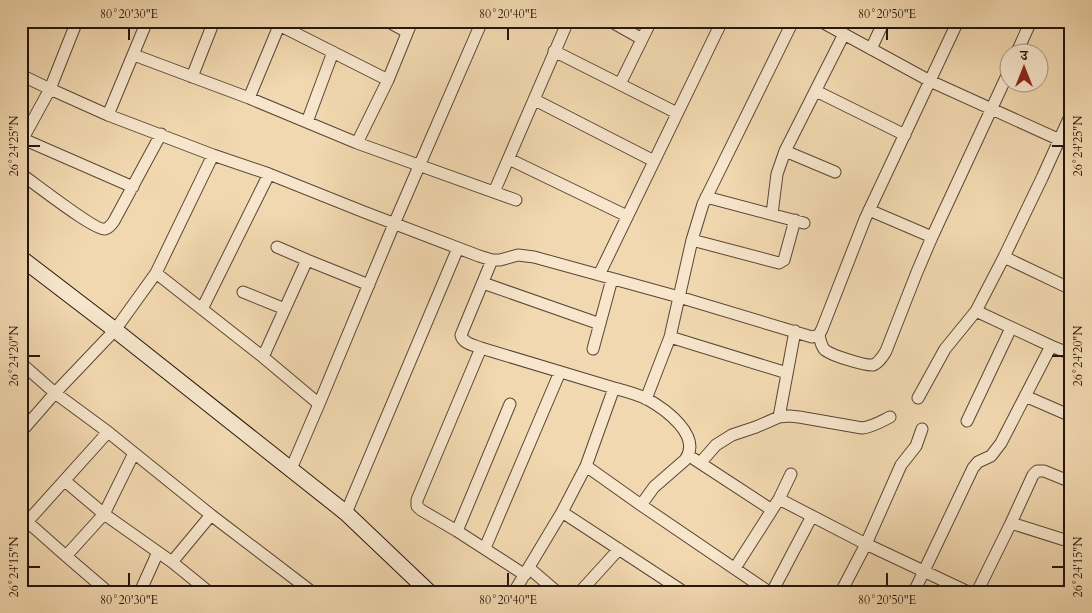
<svg xmlns="http://www.w3.org/2000/svg" width="1092" height="613" font-family="Cardo,'Noto Serif Devanagari',serif">
	<style>
		.lines { fill: none; stroke-linecap: round; stroke-linejoin: round }
		.street-casing { stroke: #594636; stroke-width: 13 }
		.secondary-casing { stroke: #26160d; stroke-width: 17 }
		.street { stroke: #f7e6cc; stroke-width: 11 }
		.secondary { stroke: #f7e6cc; stroke-width: 15 }
		.ticks { fill: none; stroke: #26160d; stroke-width: 2 }
		.neatline { fill: none; stroke: #26160d; stroke-width: 2 }
		.ticks-label { font-size: 12px; text-anchor: middle; fill: #26160d }
	</style>
	<rect width="100%" height="100%" fill="#f2d8b0"/>
	<filter id="stains"><feTurbulence type="fractalNoise" baseFrequency=".004" numOctaves="4"/><feColorMatrix values="0 0 0 0 .2 0 0 0 0 .09 0 0 0 0 .02 0 0 0 .5 -.17"/></filter>
	<radialGradient id="worn" r=".72"><stop offset=".6" stop-color="#630" stop-opacity="0"/><stop offset="1" stop-color="#630" stop-opacity=".3"/></radialGradient>
	<g class="lines">
		<g class="street-casing">
			<path id="street" d="M387,21L407,32
				M610,21L642,39
				M820,21L930,81L1071,145
				M279,25L388,80
				M871,49L884,21
				M554,51L677,113
				M1017,52L1031,21
				M134,55L249,98L357,143L516,200
				M21,75L50,89L108,115L213,155L269,174L364,212L479,256L492,260H500L518,255L534,257L679,297L812,337L819,335L822,329L865,219L958,21
				M192,77L214,21
				M620,84L651,21
				M816,91L905,135
				M249,98L281,21
				M535,100L654,161
				M108,115L147,21
				M307,122L333,52
				M23,139L133,187
				M21,142L50,89L77,21
				M357,143L388,80L412,21
				M785,151L835,172
				M509,159L627,216
				M21,174C33,182 95,231 105,229C109,228 112,224 114,221L161,134
				M494,192L568,21
				M706,197L804,223
				M869,210L932,237
				M772,214L777,174L785,151L844,34
				M692,240L779,263L784,260L795,220
				M277,247L307,260
				M1004,257L1071,289
				M492,260L461,335C463,344 474,345 481,348L614,388L586,466L562,512L514,592
				M156,273L263,357L319,404
				M599,275L722,21
				M483,283L600,324
				M243,292L285,309
				M202,309L269,174
				M976,311L1051,346L1071,354
				M819,335C820,340 821,345 824,349C829,355 866,366 873,365C879,363 883,356 886,351L917,272L932,237L1010,69
				M670,337L787,373
				M481,348L417,500V506L421,510L457,531L525,575
				M593,349L612,279
				M263,357L307,260L369,285
				M21,363L55,393L108,432L211,515L312,592
				M614,388C625,391 637,394 647,399C665,409 703,436 685,460L654,487L641,505
				M1025,396L1071,416
				M918,398L945,349L976,311L1004,257L1042,178L1071,114
				M646,399L670,337L692,240L703,204L793,21
				M779,417L795,331
				M967,421L1011,328
				M21,432L55,393L115,330L156,273L213,155
				M694,459L772,510
				M701,462L716,445L732,435L756,427L779,417L789,416L799,417L862,428C872,427 880,422 890,417
				M586,466L641,505L769,592
				M291,469L319,404L394,224L482,21
				M65,481L104,514L172,562L209,592
				M1071,482L1044,471H1037L1033,475L1011,523L1071,542
				M779,499L866,544L968,592
				M562,512L684,592
				M346,513L458,248
				M23,518L66,556L108,592
				M27,522L108,432
				M457,531L510,404
				M485,548L560,372
				M66,556L104,514L134,453
				M172,562L211,515
				M529,568L557,592
				M735,568L779,499L791,474
				M140,592L158,552
				M580,592L619,549
				M772,592L812,516
				M841,592L866,544L901,465L916,446L922,429
				M914,592L973,468L978,462L991,456L1001,443L1051,346
				M977,592L1011,523
				M1066,592L1071,584"/>
		</g>
		<g class="secondary-casing">
			<path id="secondary" d="M21,258L115,330L346,513L429,592"/>
		</g>
		<use href="#street" class="street"/>
		<use href="#secondary" class="secondary"/>
	</g>
	<path class="ticks" d="M129,28V40M508,28V40M887,28V40M28,146H40M1052,146H1064M28,356H40M1052,356H1064M28,567H40M1052,567H1064M129,573V586M508,573V586M887,573V586"/>
	<rect width="1092" height="613" fill="none" stroke="#f2d8b0" stroke-width="55"/>
	<g transform="translate(1024 68)"><circle r="24" fill="#f7e6cc" stroke="#a39380"/>
	<path d="M0-4L9 19L0 12L-9 19Z" fill="#8f2418"/>
	<text y="-8" font-size="14" font-weight="bold" text-anchor="middle" fill="#26160d">उ</text>
	</g>
	<rect x="28" y="28" width="1036" height="558" class="neatline"/>
	<g class="ticks-label">
		<text x="129" y="18">80°20'30"E</text>
		<text x="508" y="18">80°20'40"E</text>
		<text x="887" y="18">80°20'50"E</text>
		<text transform="translate(14 146) rotate(-90)" y="4">26°24'25"N</text>
		<text transform="translate(1078 146) rotate(-90)" y="4">26°24'25"N</text>
		<text transform="translate(14 356) rotate(-90)" y="4">26°24'20"N</text>
		<text transform="translate(1078 356) rotate(-90)" y="4">26°24'20"N</text>
		<text transform="translate(14 567) rotate(-90)" y="4">26°24'15"N</text>
		<text transform="translate(1078 567) rotate(-90)" y="4">26°24'15"N</text>
		<text x="129" y="604">80°20'30"E</text>
		<text x="508" y="604">80°20'40"E</text>
		<text x="887" y="604">80°20'50"E</text>
	</g>
	<rect width="100%" height="100%" filter="url(#stains)"/>
	<rect width="100%" height="100%" fill="url(#worn)"/>
</svg>
